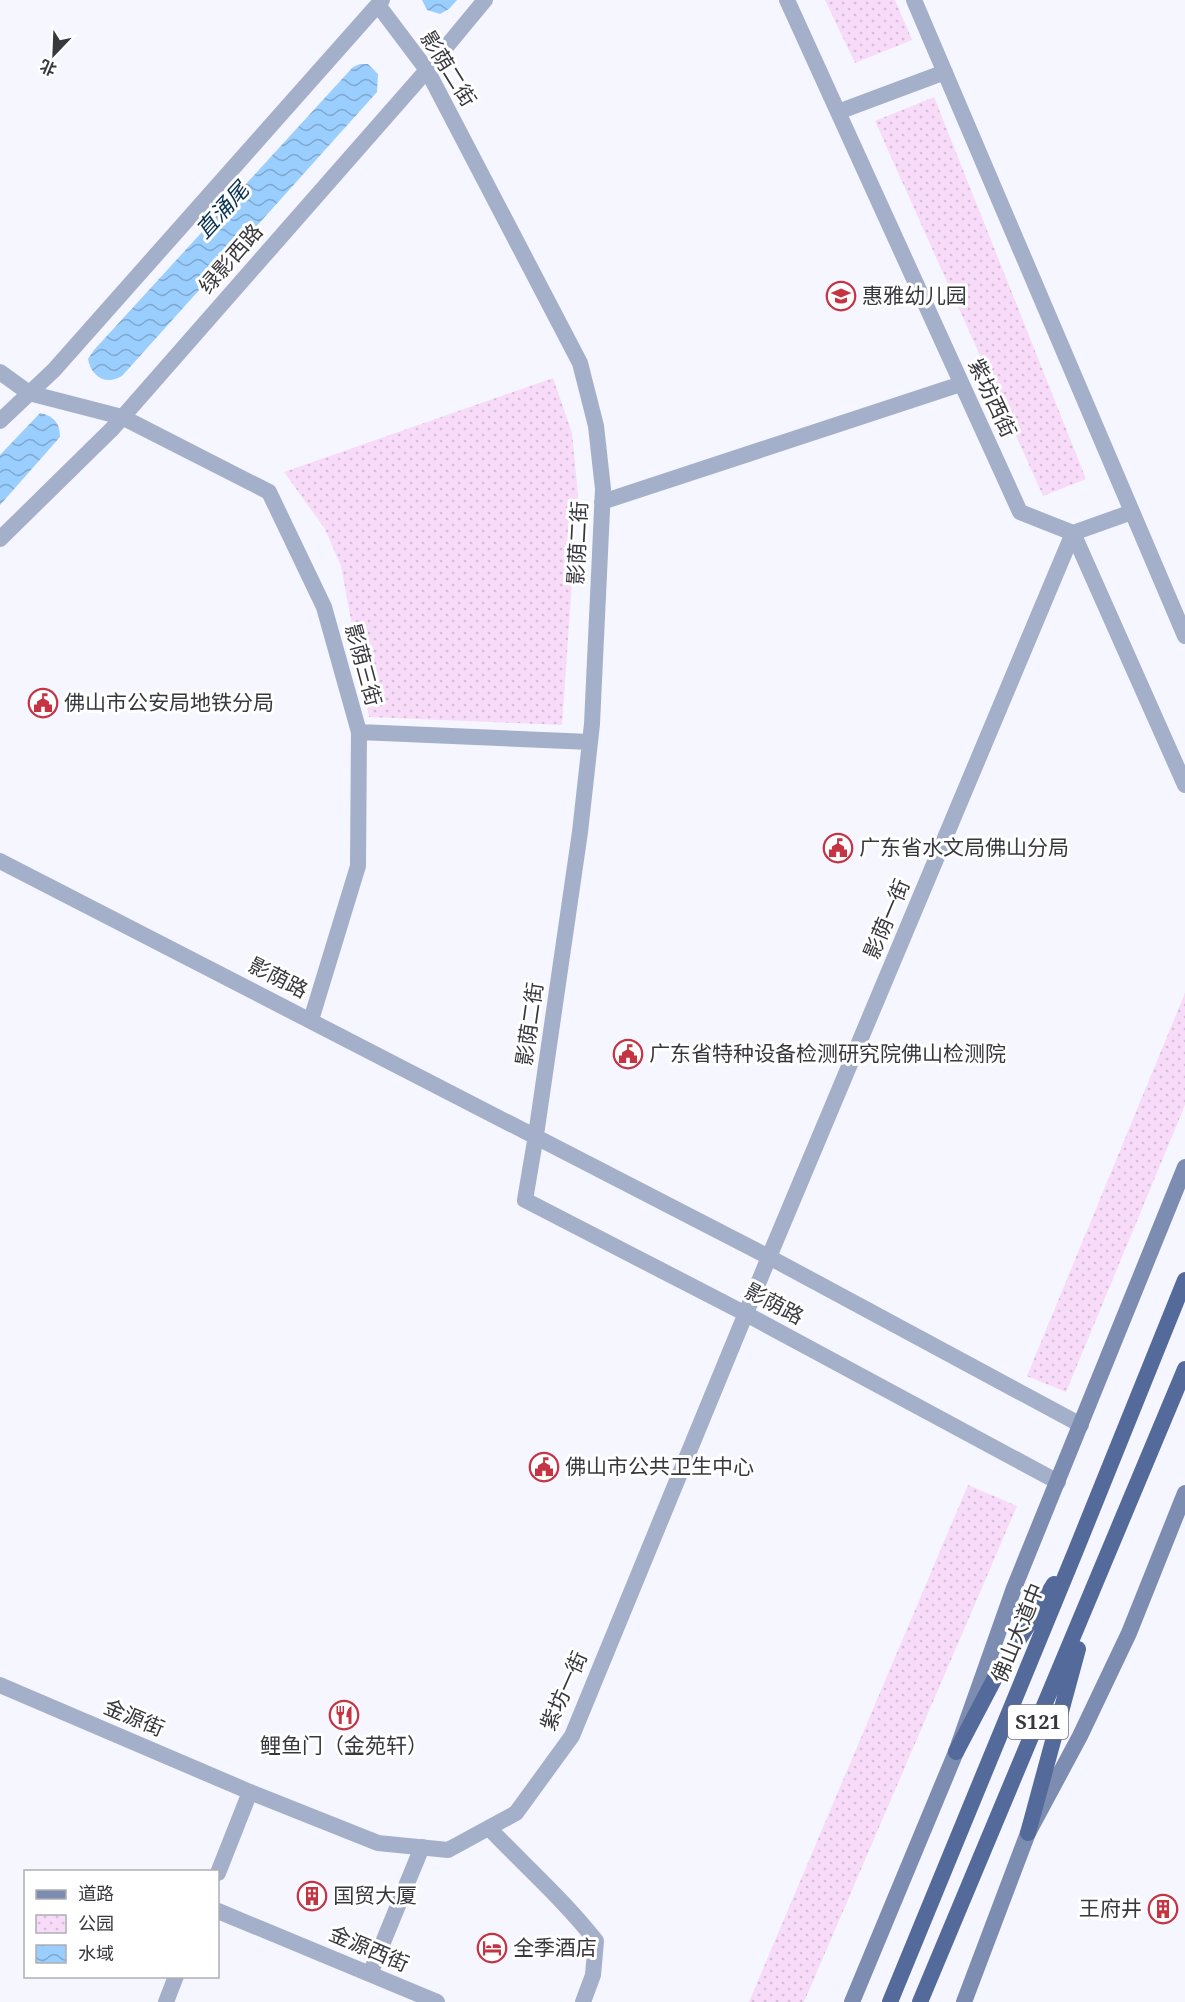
<svg xmlns="http://www.w3.org/2000/svg" width="1185" height="2002" font-family="'Noto Serif','Noto Sans SC',serif">
	<style>
		.park { fill: url(#park-dots) }
		.water { fill: url(#water-waves) }
		.lines { fill: none; stroke-linecap: round; stroke-linejoin: round }
		.minor { stroke: #a4b0ca; stroke-width: 16 }
		.tertiary { stroke: #a4b0ca; stroke-width: 16 }
		.secondary { stroke: #7d8db2; stroke-width: 16 }
		.trunk { stroke: #546a9a; stroke-width: 16 }
		.labels { text-anchor: middle; stroke-width: 6; stroke-linejoin: round; paint-order: stroke }
		.shield { fill: #fff; stroke: #737378; stroke-width: 1.5 }
		.shield-label { font-size: 20px; font-weight: bold; fill: #37373e }
		.street-label { font-size: 21px; fill: #37373e; stroke: #fff }
		.poi-label { font-size: 21px; fill: #37373e; stroke: #fff; text-anchor: start }
		.water-label { font-size: 22px; font-style: italic; fill: #093150; stroke: #fff }
	</style>
	<defs>
		<pattern id="park-dots" width="8" height="8" patternUnits="userSpaceOnUse" patternTransform="scale(1.5)"><rect width="8" height="8" fill="#f7dbf9"/><path d="M2 2h.1M6 6h.1" fill="none" stroke="#d4bdd6" stroke-width="1.8" stroke-linecap="round"/></pattern>
		<pattern id="water-waves" width="16" height="10" patternUnits="userSpaceOnUse" patternTransform="scale(1.5)"><rect width="16" height="10" fill="#9acefe"/><path d="M0 5q4-4 8 0t8 0" fill="none" stroke="#7ea8cf"/></pattern>
	</defs>
	<rect width="100%" height="100%" fill="#f5f6ff"/>
	<path class="park" d="M825,0H895L912,40L855,63Z
		M934,97L1086,479L1043,496L875,121Z
		M553,378L572,433L578,495L562,725L369,717L341,566L325,529L284,472Z
		M1185,993V1105L1066,1392L1027,1376Z
		M968,1485L1017,1506L804,2002H749Z"/>
	<path class="water" d="M422,0H457L449,9L440,14L427,10Z
		M360,64H368L378,74L377,92L122,376C105,386 91,376 88,359L94,350L353,67Z
		M40,413C54,416 60,423 60,437L0,505V455Z"/>
	<g class="lines">
		<path class="minor" d="M0,372L29,393
			M489,1828C525,1866 564,1900 596,1941L593,1975L583,2002
			M218,1911L437,2002
			M370,1974L422,1847"/>
		<path class="tertiary" d="M787,0L1020,512L1073,533L1185,785
			M914,0L1185,636
			M378,5L427,70L580,363L596,426L603,489L592,724L580,832L536,1135L525,1200L746,1314L1058,1482
			M838,112L945,72
			M29,393L122,417L269,492L324,607L359,732L358,866L311,1020
			M0,421L54,370L382,0
			M602,502L961,384
			M0,539L113,428L427,70L485,0
			M359,732L590,742
			M0,861L769,1257L1081,1425
			M0,1685L250,1792L378,1843L448,1850L516,1813L572,1736L769,1257L1073,533L1132,512
			M218,1873L250,1792
			M166,2002L176,1976"/>
		<path class="secondary" d="M852,2002L956,1752L1014,1588L1185,1167
			M964,2002L1028,1833L1080,1736L1129,1633L1185,1493"/>
		<path class="trunk" d="M956,1752L997,1674L1054,1584
			M1028,1833L1078,1649
			M890,2002L1076,1550L1185,1280
			M920,2002L1185,1369"/>
	</g>
	<defs>
		<g id="school-ring" transform="scale(1.5)"><circle r="9.5" fill="#fff" stroke="#c43443" stroke-width="1.5"/><path d="M0-5L7-2L0 1L-7-2ZM-4 1L0 2.5L4 1V4Q0 6-4 4Z" fill="#c43443"/></g>
		<g id="civic-ring" transform="scale(1.5)"><circle r="9.5" fill="#fff" stroke="#c43443" stroke-width="1.5"/><path d="M-.6-6.5H3V-4.5H.6V-3L4-1V1h2V6H-6V1h2V-1L-.6-3ZM-1.2 2.5V6h2.4V2.5Z" fill="#c43443"/></g>
		<g id="restaurant-ring" transform="scale(1.5)"><circle r="9.5" fill="#fff" stroke="#c43443" stroke-width="1.5"/><path d="M-5-6h1v4h1v-4h1v4h1v-4h1v5L-1.5 .5V6h-2V.5L-5-1ZM5-6V6H3V1.5H1.5Q1.5-4 5-6Z" fill="#c43443"/></g>
		<g id="building-ring" transform="scale(1.5)"><circle r="9.5" fill="#fff" stroke="#c43443" stroke-width="1.5"/><path d="M-4-6H4V6H1V3H-1V6H-4ZM-2.5-4.3h1.7v1.8h-1.7ZM.8-4.3h1.7v1.8H.8ZM-2.5-1h1.7V.8h-1.7ZM.8-1h1.7V.8H.8Z" fill="#c43443"/></g>
		<g id="hotel-ring" transform="scale(1.5)"><circle r="9.5" fill="#fff" stroke="#c43443" stroke-width="1.5"/><path d="M-6-4.5h1.5V1H6V5H4.5V3h-9V5H-6ZM-4 0a1.8 1.8 0 1 1 3.6 0ZM.5 0V-2.5h3Q6-2.5 6 0Z" fill="#c43443"/></g>
	</defs>
	<g fill-rule="evenodd">
		<use href="#school-ring" x="841" y="296"/>
		<use href="#civic-ring" x="43" y="703"/>
		<use href="#civic-ring" x="838" y="848"/>
		<use href="#civic-ring" x="628" y="1054"/>
		<use href="#civic-ring" x="544" y="1467"/>
		<use href="#restaurant-ring" x="344" y="1715"/>
		<use href="#building-ring" x="312" y="1896"/>
		<use href="#building-ring" x="1163" y="1909"/>
		<use href="#hotel-ring" x="492" y="1948"/>
	</g>
	<g class="labels">
		<rect class="shield" x="1008" y="1705" width="60" height="34" rx="4.5"/>
		<g class="shield-label">
			<text x="1038" y="1729">S121</text>
		</g>
		<g class="street-label">
			<text transform="translate(448 69) rotate(58)" y="7">影荫二街</text>
			<text transform="translate(231 259) rotate(-49)" y="7">绿影西路</text>
			<text transform="translate(992 398) rotate(65)" y="7">紫坊西街</text>
			<text transform="translate(578 543) rotate(-87)" y="7">影荫二街</text>
			<text transform="translate(363 665) rotate(75)" y="7">影荫三街</text>
			<text transform="translate(887 919) rotate(-67)" y="7">影荫一街</text>
			<text transform="translate(278 978) rotate(27)" y="7">影荫路</text>
			<text transform="translate(530 1024) rotate(-82)" y="7">影荫二街</text>
			<text transform="translate(774 1304) rotate(28)" y="7">影荫路</text>
			<text transform="translate(1018 1633) rotate(-68)" y="7">佛山大道中</text>
			<text transform="translate(564 1691) rotate(-66)" y="7">紫坊一街</text>
			<text transform="translate(134 1718) rotate(23)" y="7">金源街</text>
			<text transform="translate(369 1949) rotate(23)" y="7">金源西街</text>
		</g>
		<g class="poi-label">
			<text x="862" y="303">惠雅幼儿园</text>
			<text x="64" y="710">佛山市公安局地铁分局</text>
			<text x="859" y="855">广东省水文局佛山分局</text>
			<text x="649" y="1061">广东省特种设备检测研究院佛山检测院</text>
			<text x="565" y="1474">佛山市公共卫生中心</text>
			<text x="344" y="1753" text-anchor="middle">鲤鱼门（金苑轩）</text>
			<text x="333" y="1903">国贸大厦</text>
			<text x="1142" y="1916" text-anchor="end">王府井</text>
			<text x="513" y="1955">全季酒店</text>
		</g>
		<g class="water-label">
			<text transform="translate(222 210) rotate(-48)" y="8">直涌尾</text>
		</g>
	</g>
	<rect x="24" y="1870" width="195" height="108" fill="#ffffff" stroke="#afafb2" stroke-width="1.5"/>
	<rect x="36" y="1890" width="30" height="9" fill="#7d8db2" stroke="#afafb2" stroke-width="1.5"/>
	<text x="78" y="1900" font-size="18" fill="#37373e">道路</text>
	<rect x="36" y="1915" width="30" height="18" fill="url(#park-dots)" stroke="#afafb2" stroke-width="1.5"/>
	<text x="78" y="1930" font-size="18" fill="#37373e">公园</text>
	<rect x="36" y="1945" width="30" height="18" fill="url(#water-waves)" stroke="#afafb2" stroke-width="1.5"/>
	<text x="78" y="1960" font-size="18" fill="#37373e">水域</text>
	<g transform="translate(54 54) rotate(203)" stroke="#ffffff" stroke-width="4.5" paint-order="stroke">
	<path d="M0-4.5L10 22L0 15L-10 22Z" fill="#37373e"/>
	<text y="-9" font-size="16" font-weight="bold" text-anchor="middle" fill="#37373e">北</text>
	</g>
</svg>
